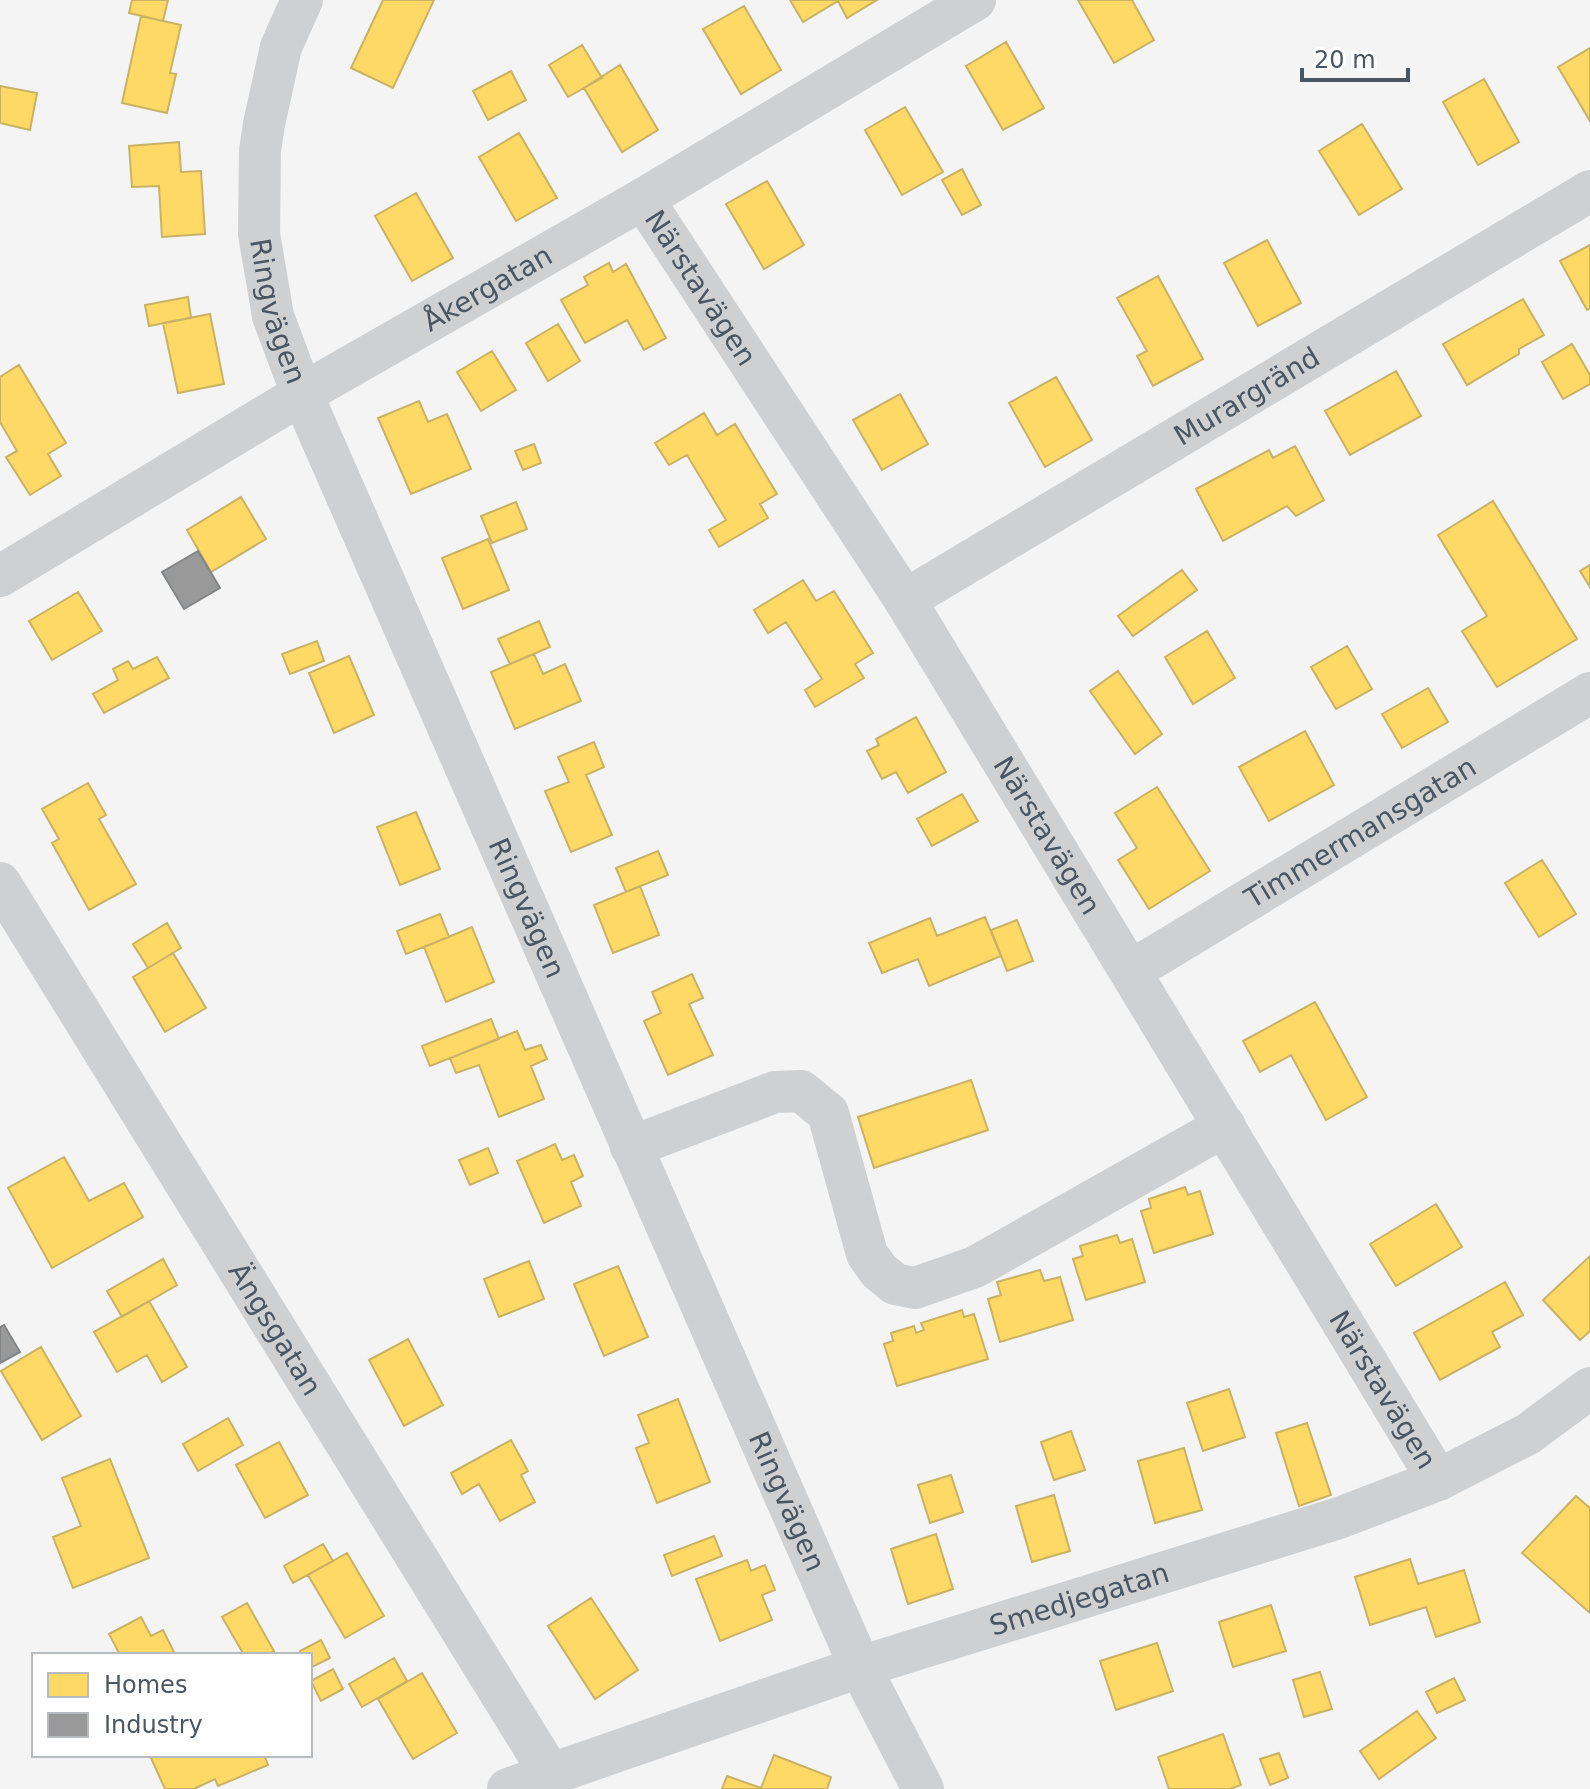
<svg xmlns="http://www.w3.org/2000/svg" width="1590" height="1789" font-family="'DejaVu Sans',sans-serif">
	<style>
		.homes { fill: #ffd966; stroke: #c9b264; stroke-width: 2 }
		.industry { fill: #999; stroke: #818588; stroke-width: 2 }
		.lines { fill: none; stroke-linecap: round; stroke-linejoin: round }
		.minor { stroke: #ced0d2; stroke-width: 42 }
		.labels { text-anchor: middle; stroke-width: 8; stroke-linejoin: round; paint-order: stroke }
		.street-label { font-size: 28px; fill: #4a5661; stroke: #fff }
	</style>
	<rect width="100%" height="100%" fill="#f4f4f4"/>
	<path class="homes" d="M132,0H168L163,21L129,13Z
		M383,0H434L393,88L351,68Z
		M790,0H877L847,18L838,1L803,22Z
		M1078,0H1132L1154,40L1114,63Z
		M744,6L781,70L741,94L703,29Z
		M141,16L181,25L170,73L176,74L167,113L122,103Z
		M1006,42L1044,108L1003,130L966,66Z
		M582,45L602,78L568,97L549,65Z
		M1590,48V121L1558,67Z
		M620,65L658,130L622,152L584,88Z
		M511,71L526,100L488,120L473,91Z
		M1484,79L1519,142L1478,165L1443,102Z
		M0,86L37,93L30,130L0,123Z
		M905,107L943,172L902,195L865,130Z
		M1362,124L1402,189L1359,215L1319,151Z
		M519,133L557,198L516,221L479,157Z
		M179,142L181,172L201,171L205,234L162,237L159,186L132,187L129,146Z
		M962,169L981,205L962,215L942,180Z
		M767,181L804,245L764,269L726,204Z
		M416,193L453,258L412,281L375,216Z
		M1267,240L1301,303L1258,326L1224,263Z
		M1590,245V308L1587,310L1560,261Z
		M609,263L613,272L626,264L666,338L644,350L627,320L585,343L561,300L588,285L584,277Z
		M1158,276L1203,359L1153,386L1137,356L1147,351L1117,298Z
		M188,297L191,318L149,326L145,305Z
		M1523,299L1544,335L1519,349V354L1467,385L1443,344Z
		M210,314L224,384L178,393L163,323Z
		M558,324L580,361L548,381L526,343Z
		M1572,344L1590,375V384L1563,399L1542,362Z
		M492,351L516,390L481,411L457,372Z
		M19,365L66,443L48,454L61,476L30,495L6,457L17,451L0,422V377Z
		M1396,371L1421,416L1350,455L1325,411Z
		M1056,377L1092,440L1045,467L1009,403Z
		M900,394L928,444L882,470L853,420Z
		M419,401L428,422L447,414L471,469L411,494L378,418Z
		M704,413L717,435L735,424L777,494L760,504L768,518L719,547L709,530L726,520L687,455L669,465L655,443Z
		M534,444L541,463L523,470L515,451Z
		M1295,446L1324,500L1296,516L1287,506L1223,541L1196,489L1269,450L1273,458Z
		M241,497L266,539L211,572L187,530Z
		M1493,501L1577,639L1497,687L1462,631L1487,616L1438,535Z
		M516,502L527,529L492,543L481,516Z
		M488,539L509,590L463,609L442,558Z
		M1590,565V587L1580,571Z
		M1182,570L1197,590L1133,636L1118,616Z
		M803,580L816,601L834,591L873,653L855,664L864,678L815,707L805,690L822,679L786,622L768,633L754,610Z
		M78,592L102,631L52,660L29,621Z
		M539,621L550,647L510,664L498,639Z
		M1207,631L1235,678L1193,704L1165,657Z
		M317,641L324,661L290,674L282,654Z
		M1347,646L1372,689L1336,709L1311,667Z
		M534,654L543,674L565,664L581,701L515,729L491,672Z
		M349,656L374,715L334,733L309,673Z
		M157,657L169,678L104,713L93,694L118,680L113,669L128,661L133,669Z
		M1118,671L1162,734L1135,754L1090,691Z
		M1428,688L1448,722L1402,748L1382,714Z
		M916,717L946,772L908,793L896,772L882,779L867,751L879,745L876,739Z
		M1305,731L1334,785L1269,821L1239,767Z
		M594,742L604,767L586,775L612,835L571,852L545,791L569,782L558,757Z
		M88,783L106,815L99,819L136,884L89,910L52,843L59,839L42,809Z
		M1157,787L1210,871L1149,909L1118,860L1137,848L1115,813Z
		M962,794L978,821L932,846L917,819Z
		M416,812L440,869L400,885L377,827Z
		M658,851L668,875L626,892L616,868Z
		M1542,860L1576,914L1539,937L1505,883Z
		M640,886L659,935L613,953L594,905Z
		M440,914L449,937L406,954L397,931Z
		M985,917L1001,956L929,986L918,959L882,973L869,943L930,918L937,936Z
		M1017,920L1033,961L1007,971L991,930Z
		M167,923L181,948L148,968L133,944Z
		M472,927L494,982L446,1002L424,947Z
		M173,953L206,1008L165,1032L133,977Z
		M692,974L703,998L689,1004L713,1055L668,1075L644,1021L661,1013L652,992Z
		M1315,1002L1367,1097L1326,1120L1291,1055L1260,1072L1243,1041Z
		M491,1019L499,1039L430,1066L422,1046Z
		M517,1031L525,1050L541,1045L547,1059L531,1066L544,1099L499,1117L479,1065L456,1073L450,1058Z
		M971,1080L988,1130L874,1168L858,1117Z
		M555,1144L562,1160L574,1155L583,1176L571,1182L581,1206L544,1223L517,1161Z
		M488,1148L498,1173L470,1185L459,1160Z
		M64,1157L89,1201L124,1183L143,1217L52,1268L8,1188Z
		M1185,1187L1188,1195L1200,1191L1213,1234L1154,1253L1141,1211L1151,1208L1149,1199Z
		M1436,1204L1462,1247L1396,1286L1370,1244Z
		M1117,1235L1120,1243L1132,1239L1145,1282L1086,1300L1073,1259L1083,1256L1080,1246Z
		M1590,1256V1331L1580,1340L1543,1300Z
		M163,1259L177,1285L122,1317L107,1291Z
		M529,1261L544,1299L499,1317L484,1279Z
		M618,1266L648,1337L604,1356L574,1284Z
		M1040,1270L1044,1281L1060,1277L1073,1320L1000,1342L988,1299L1001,1295L997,1282Z
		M1505,1282L1523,1315L1492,1332L1500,1347L1440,1380L1414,1333Z
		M149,1301L187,1367L162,1382L147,1355L117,1372L94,1332Z
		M962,1310L964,1317L974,1314L988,1359L897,1386L884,1344L893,1341L891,1333L914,1326L916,1333L924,1330L921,1323Z
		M408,1339L443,1405L404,1426L369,1360Z
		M41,1347L81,1416L42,1440L1,1371Z
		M1229,1389L1245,1437L1203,1451L1187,1403Z
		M678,1399L710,1482L657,1503L636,1448L649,1443L638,1415Z
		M228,1418L243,1445L198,1471L183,1444Z
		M1307,1423L1331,1495L1299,1506L1276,1433Z
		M1071,1431L1085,1470L1054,1480L1041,1442Z
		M511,1440L528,1471L521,1475L535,1502L500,1521L479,1484L462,1494L451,1473Z
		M279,1442L308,1495L265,1518L236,1465Z
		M1184,1448L1202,1510L1155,1523L1138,1461Z
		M110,1459L149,1558L73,1588L53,1537L81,1526L62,1478Z
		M951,1475L963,1512L930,1523L918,1485Z
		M1054,1495L1070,1551L1032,1562L1016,1506Z
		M1576,1496L1590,1508V1613L1522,1553Z
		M936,1534L953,1589L908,1604L891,1549Z
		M714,1536L722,1556L672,1576L664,1555Z
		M323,1544L333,1561L293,1583L284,1566Z
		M347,1553L384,1616L345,1638L308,1575Z
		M1410,1559L1418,1584L1464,1570L1480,1622L1436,1637L1426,1607L1370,1625L1355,1577Z
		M747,1560L751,1571L765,1565L775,1590L762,1595L772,1620L720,1641L696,1579Z
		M591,1598L638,1670L595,1699L548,1626Z
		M247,1603L274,1651L267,1655H244L222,1617Z
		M1271,1605L1286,1651L1233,1667L1219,1622Z
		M141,1617L151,1636L163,1630L174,1652L168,1655H120L109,1634Z
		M321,1640L330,1658L310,1668V1655H302L300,1651Z
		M1157,1643L1173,1691L1116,1710L1100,1661Z
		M394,1658L407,1681L362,1707L349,1684Z
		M333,1669L343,1689L321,1701L311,1681Z
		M1320,1672L1332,1709L1304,1717L1293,1680Z
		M422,1673L457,1733L413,1759L378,1699Z
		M1454,1678L1465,1700L1437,1713L1426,1692Z
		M1417,1711L1436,1738L1379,1779L1360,1751Z
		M1223,1734L1241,1785L1230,1789H1169L1158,1757Z
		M1279,1753L1288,1778L1270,1785L1260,1759Z
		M159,1755H264L268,1765L218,1786L215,1779L194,1789H165L151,1758Z
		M774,1755L831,1777L827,1789H722L727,1776L761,1788Z"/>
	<path class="industry" d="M198,551L220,588L184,609L162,572Z
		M4,1325L20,1352L0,1363V1327Z"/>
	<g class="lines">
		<g class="minor">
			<path id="s1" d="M302,0L281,47L264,124L260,151L259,234L273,316L302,394L860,1667L923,1789"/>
			<path id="s2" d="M643,199L905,600L1438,1480"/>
			<path id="s3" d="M0,576L302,394L643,199L975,0"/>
			<path id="s4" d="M905,600L1590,191"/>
			<path id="s5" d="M0,883L551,1775"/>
			<path id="s6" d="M1131,971L1590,693"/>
			<path d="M631,1147L775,1092L801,1091L828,1113L867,1254L879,1271L895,1284L915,1288L975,1267L1225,1126"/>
			<path id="s7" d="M508,1789L860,1667L1339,1518L1438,1480L1528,1434L1590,1388"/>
		</g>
	</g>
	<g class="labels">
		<g class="street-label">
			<text dy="10" stroke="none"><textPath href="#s3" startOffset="566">Åkergatan</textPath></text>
			<text dy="10" stroke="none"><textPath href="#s2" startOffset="106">Närstavägen</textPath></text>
			<text dy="10" stroke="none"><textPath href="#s1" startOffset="320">Ringvägen</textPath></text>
			<text dy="10" stroke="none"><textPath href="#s4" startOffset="398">Murargränd</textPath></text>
			<text dy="10" stroke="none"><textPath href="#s6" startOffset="268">Timmermansgatan</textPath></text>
			<text dy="10" stroke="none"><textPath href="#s2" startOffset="754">Närstavägen</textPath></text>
			<text dy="10" stroke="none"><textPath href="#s1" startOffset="968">Ringvägen</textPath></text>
			<text dy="10" stroke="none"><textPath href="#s5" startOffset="524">Ängsgatan</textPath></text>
			<text dy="10" stroke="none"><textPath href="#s2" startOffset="1402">Närstavägen</textPath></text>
			<text dy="10" stroke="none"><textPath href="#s1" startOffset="1616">Ringvägen</textPath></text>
			<text dy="10" stroke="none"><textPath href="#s7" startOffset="602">Smedjegatan</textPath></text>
		</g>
	</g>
	<rect x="32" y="1653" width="280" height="104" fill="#ffffff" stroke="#b7bbc0" stroke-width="2"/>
	<rect x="48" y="1673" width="40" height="24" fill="#ffd966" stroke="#b7bbc0" stroke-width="2"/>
	<text x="104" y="1693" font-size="24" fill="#4a5661">Homes</text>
	<rect x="48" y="1713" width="40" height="24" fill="#999999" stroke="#b7bbc0" stroke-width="2"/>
	<text x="104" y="1733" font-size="24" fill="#4a5661">Industry</text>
	<path d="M1302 68v12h106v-12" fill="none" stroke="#4a5661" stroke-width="4"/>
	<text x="1314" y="68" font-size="24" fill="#4a5661" stroke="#ffffff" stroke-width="6" paint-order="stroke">20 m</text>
</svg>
